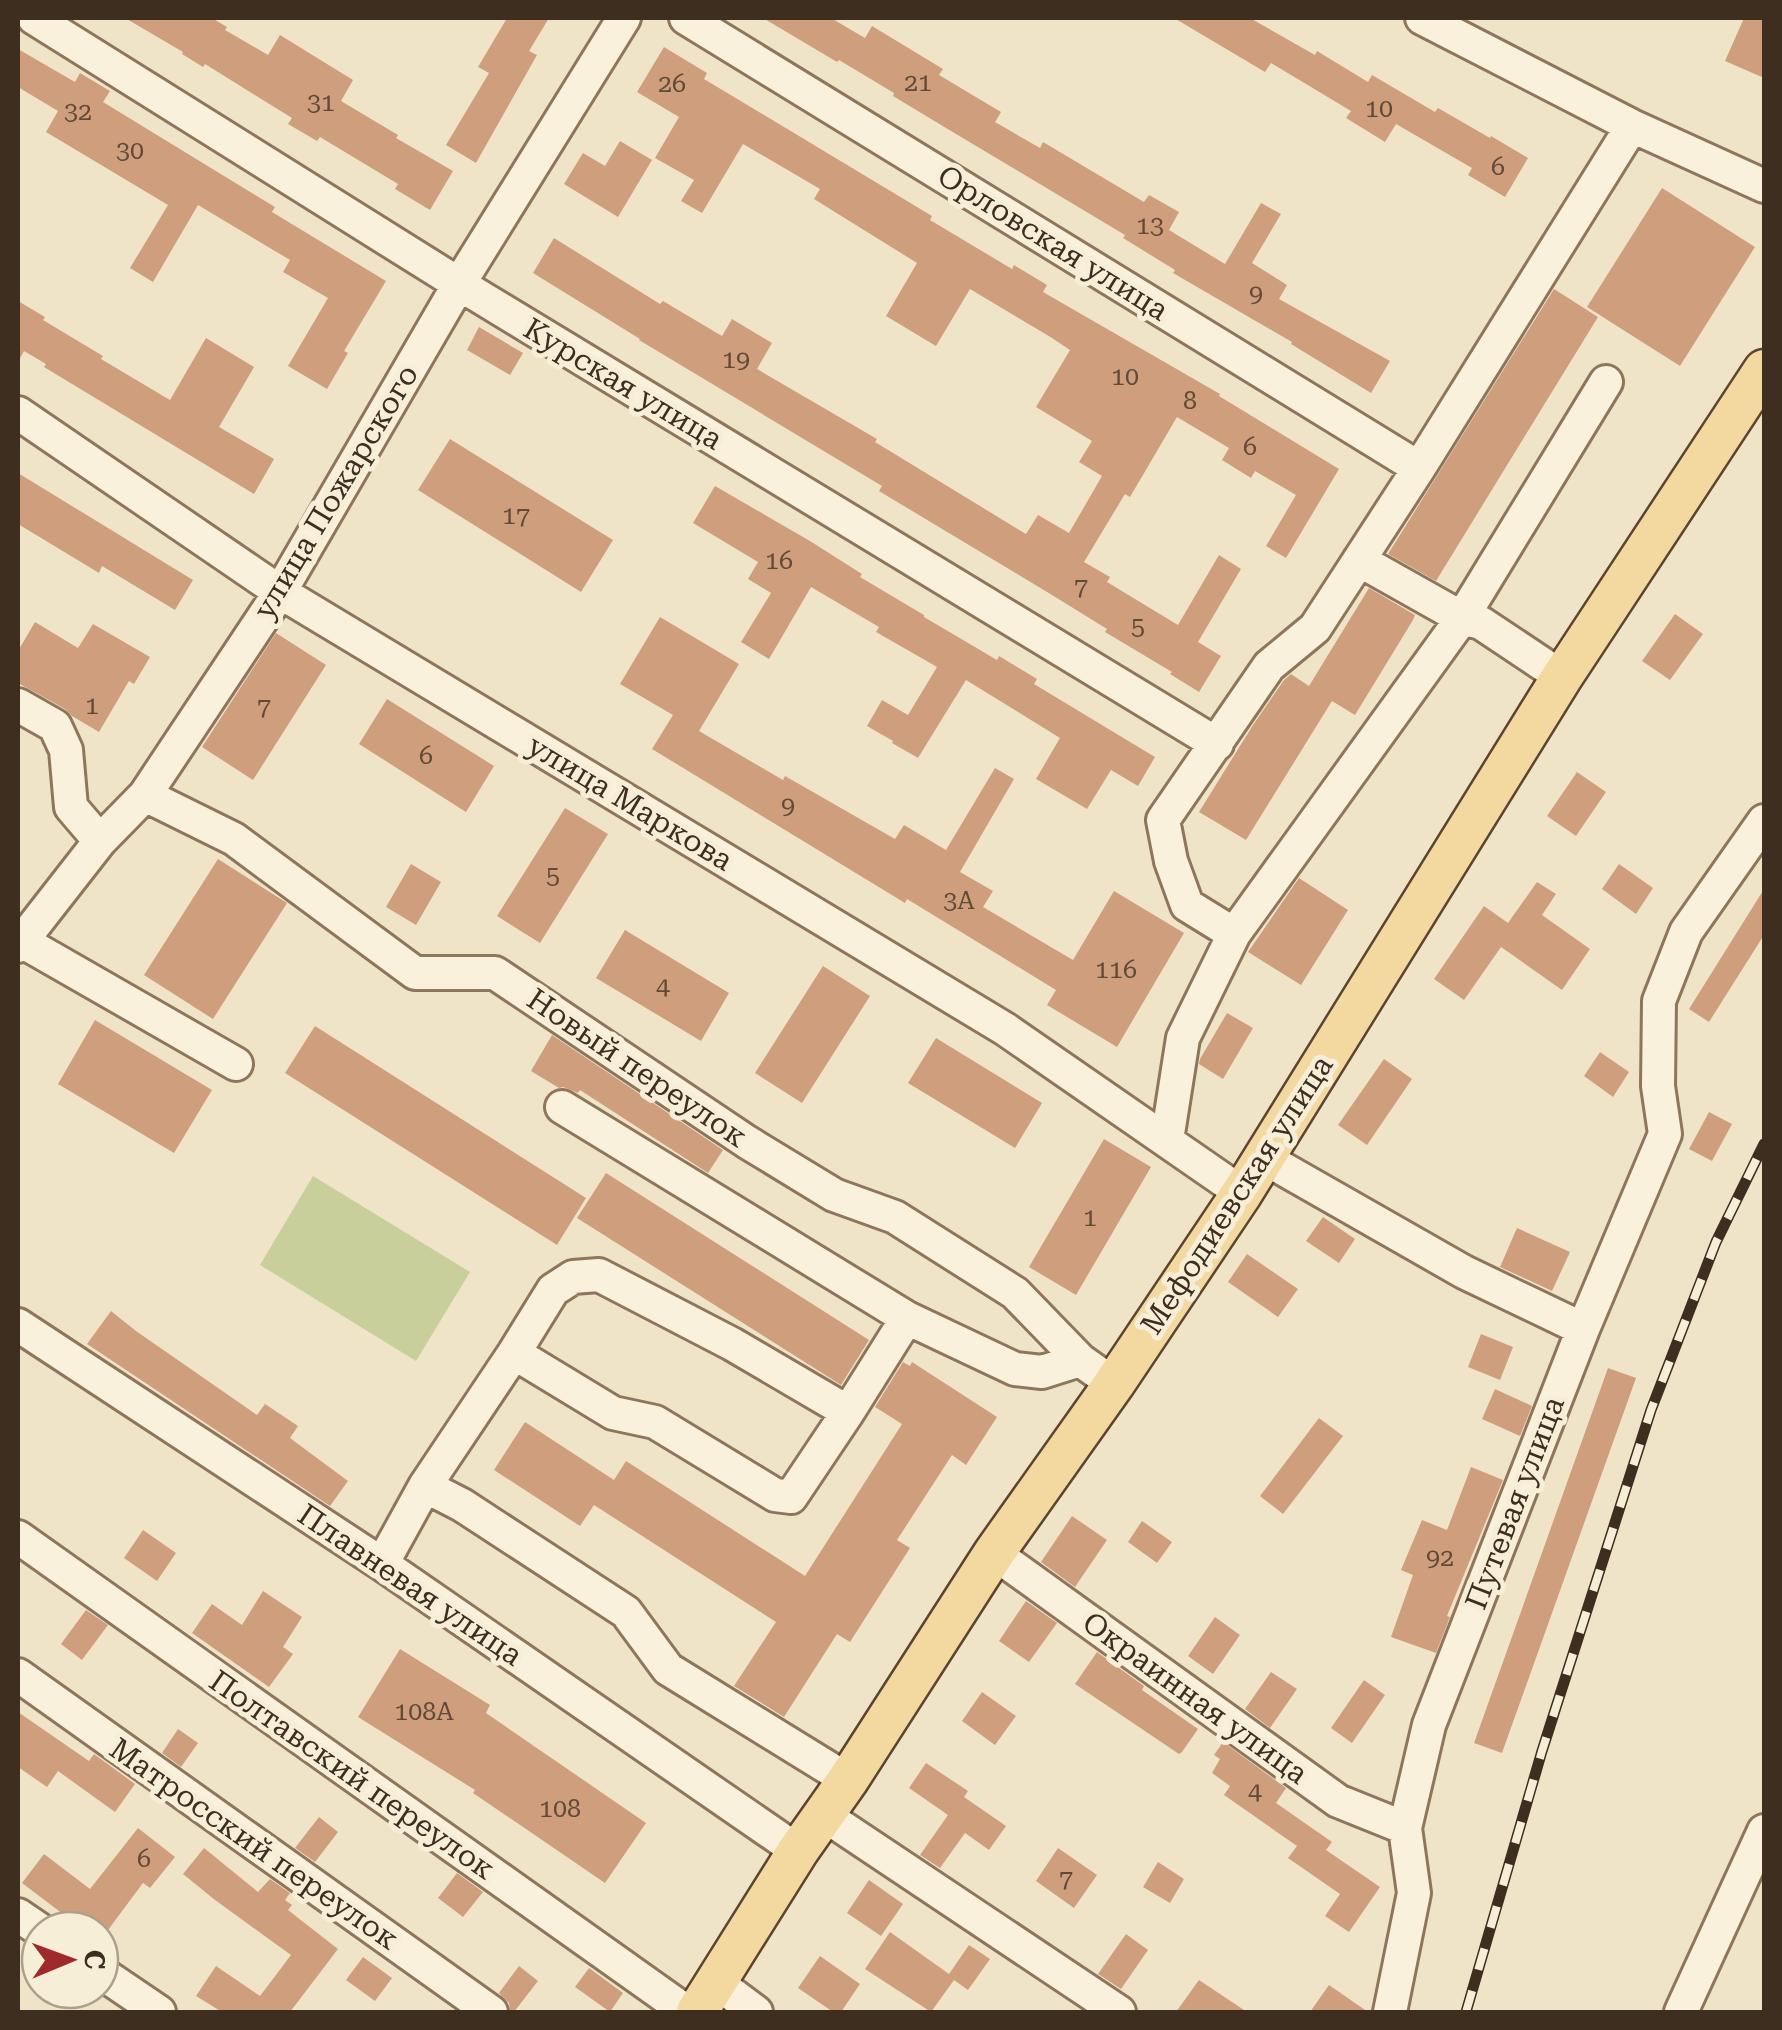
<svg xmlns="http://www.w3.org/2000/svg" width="1782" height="2030" font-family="'Roboto Serif',serif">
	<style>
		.green { fill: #c9cf9b }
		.building { fill: #cf9f7d }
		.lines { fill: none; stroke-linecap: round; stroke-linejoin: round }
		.minor-casing { stroke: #8d765c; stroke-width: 38 }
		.major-casing { stroke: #5b4430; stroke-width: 45 }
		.minor { stroke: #faf1dc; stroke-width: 32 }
		.major { stroke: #f3d9a0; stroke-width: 40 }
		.rail-casing { stroke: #3d2e20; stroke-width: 11 }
		.rail { stroke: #f7eed8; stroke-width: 8; stroke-dasharray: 22; stroke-linecap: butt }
		.labels { text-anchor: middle; stroke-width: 10; stroke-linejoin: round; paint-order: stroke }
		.number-label { font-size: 25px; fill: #624a37 }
		.street-label { font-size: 30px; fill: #3d2e20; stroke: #f7eed8 }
	</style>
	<rect width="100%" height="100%" fill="#f0e4c8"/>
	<path class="green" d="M313,1176L470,1272L416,1361L260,1265Z"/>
	<path class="building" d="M125,18H212L227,27L225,30L268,55L280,35L353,80L341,101L398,135L396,138L453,171L430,210L395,189L398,184L320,137L317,141L288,124L292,118L205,64L203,67L182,54L183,52Z
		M507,18H549L529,51L537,55L476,163L446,145L489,73L478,67Z
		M763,18H831L865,38L872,26L943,69L939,75L1001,112L995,122L1040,148L1043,142L1144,202L1149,195L1179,212L1169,230L1225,264L1261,203L1281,214L1252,263L1287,285L1279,299L1390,361L1371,393L1291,344L1292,342L1173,273L1175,270L1123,238L1125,235L941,125L893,96L894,93L839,60L837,62Z
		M1174,18H1250L1315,55L1317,51L1368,82L1372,75L1435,112L1438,108L1490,138L1491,136L1528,158L1505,197L1468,175L1472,168L1396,124L1385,142L1346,118L1351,111L1271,63L1265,72Z
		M1744,18H1764V78L1725,61Z
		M664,47L707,73L704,79L932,216L930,220L1012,269L1014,265L1047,285L1043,292L1220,394L1219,396L1339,469L1286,558L1266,546L1296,495L1255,471L1251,478L1222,460L1229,448L1177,417L1130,497L1125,494L1084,562L1110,577L1107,582L1178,625L1219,555L1241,569L1198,642L1221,656L1199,692L1170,674L1172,672L1105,632L1107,629L1052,595L879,491L882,486L639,340L640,339L533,273L554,238L660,304L663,301L722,336L732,319L772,343L757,369L877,439L875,442L1026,534L1038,515L1069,533L1102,476L1079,462L1092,441L1036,407L1070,350L1052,338L970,289L936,346L886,316L917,263L814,199L820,189L743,144L702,213L681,201L694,180L655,158L679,117L637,92Z
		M18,49L75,82L80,73L110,91L103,102L275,207L272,212L386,281L344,351L348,353L327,389L288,366L328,298L283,272L290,260L198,205L153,282L130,268L168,205L46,132L58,111L18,87Z
		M620,141L652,160L618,217L564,184L583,153L605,166Z
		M1662,188L1755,247L1680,366L1587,307Z
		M1554,289L1598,317L1436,581L1388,554Z
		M18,301L45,317L43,320L103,356L101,359L170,400L206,338L254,367L219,427L274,459L254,494L44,367L46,364L24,351L18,362Z
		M479,327L523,353L510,375L467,350Z
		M450,439L613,540L581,592L418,490Z
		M18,473L193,580L175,610L102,566L99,573L18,524Z
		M715,486L810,541L862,574L860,577L924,615V617L997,660L999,656L1037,679L1034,684L1155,757L1138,786L1111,770L1087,809L1036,779L1060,738L966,680L918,758L892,743L893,741L867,726L882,700L908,715L937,667L876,632L879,627L811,587L769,659L741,642L771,593L748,579L758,562L693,523Z
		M1369,588L1415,615L1413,620L1355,715L1332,701L1246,840L1199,812L1253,725L1284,680L1291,674L1309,686Z
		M1675,614L1703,634L1670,680L1642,661Z
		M660,617L739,664L699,731L783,780L785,776L895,839L904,825L946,850L995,768L1014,779L960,872L993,891L983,907L1073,960L1114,891L1184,933L1117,1047L1047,1005L1056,990L907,899L905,903L652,749L673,715L620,684Z
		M35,622L78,648L93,624L150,657L134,684L129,681L99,732L72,716L65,709L18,683V651Z
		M276,633L326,665L253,780L202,747Z
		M387,699L494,766L466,812L359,744Z
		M1577,772L1606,792L1576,836L1547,816Z
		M565,808L608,834L540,943L497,916Z
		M218,859L287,903L213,1019L144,975Z
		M411,864L441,882L416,925L386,907Z
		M1619,864L1653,888L1636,914L1602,889Z
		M1299,878L1348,910L1301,985L1248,952Z
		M1537,882L1556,894L1542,915L1590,949L1562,990L1501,947L1464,1000L1434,979L1484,906L1508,923Z
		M1764,889V935L1709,1022L1689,1009Z
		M625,930L729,993L701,1041L596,978Z
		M823,966L870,996L802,1103L755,1073Z
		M1227,1013L1253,1028L1223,1079L1199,1064L1200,1059Z
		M95,1020L212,1090L174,1153L58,1084Z
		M315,1026L586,1198L557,1245L285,1073Z
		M552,1035L723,1150L708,1173L580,1090L578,1093L563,1087L559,1088L531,1071Z
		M936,1038L1042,1103L1015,1148L908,1083Z
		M1600,1052L1629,1072L1613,1097L1584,1076Z
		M1384,1059L1412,1079L1367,1145L1338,1125Z
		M1709,1112L1732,1124L1712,1161L1689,1149Z
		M1104,1139L1151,1167L1076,1295L1029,1267Z
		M606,1173L869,1340L841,1385L577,1218Z
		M1323,1217L1355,1239L1339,1263L1306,1241Z
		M1517,1228L1570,1252L1552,1291L1500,1267Z
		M1247,1254L1298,1289L1278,1317L1228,1282Z
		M111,1311L136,1331L257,1415L265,1404L298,1426L290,1438L348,1481L330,1506L87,1344Z
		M1481,1334L1513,1347L1500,1380L1468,1367Z
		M903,1362L910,1366L912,1362L997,1417L966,1465L952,1455L897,1540L910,1548L850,1642L837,1634L784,1717L734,1686L776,1622L594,1505L580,1526L494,1470L525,1422L614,1480L626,1461L805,1576L902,1424L875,1407Z
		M1608,1368L1636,1378L1502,1753L1474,1743Z
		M1495,1389L1532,1406L1520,1436L1482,1419Z
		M1319,1418L1343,1436L1283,1514L1260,1496Z
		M1471,1467L1503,1480L1447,1616L1450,1617L1436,1653L1391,1637L1413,1575L1401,1570L1422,1520L1447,1530Z
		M1072,1516L1107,1540L1075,1587L1041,1562Z
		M1142,1521L1172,1542L1157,1563L1128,1542Z
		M143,1530L176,1553L157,1581L124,1558Z
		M263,1591L302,1617L283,1647L293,1654L269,1687L192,1633L212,1604L242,1625Z
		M1026,1601L1057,1623L1029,1662L999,1641Z
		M86,1610L108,1625L82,1660L61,1644Z
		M1215,1617L1240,1635L1213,1674L1188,1656Z
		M400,1649L490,1705L486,1713L646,1823L605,1883L473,1793L475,1790L358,1717Z
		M1097,1652L1144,1686L1142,1690L1198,1729L1182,1752L1179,1754L1075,1684Z
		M1271,1672L1297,1689L1270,1728L1245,1709Z
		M1364,1680L1385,1695L1352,1743L1331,1728Z
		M982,1692L1016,1716L995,1745L962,1721Z
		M18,1712L89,1761L94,1754L135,1784L115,1812L58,1771L47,1787L18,1767Z
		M178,1729L198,1743L181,1767L162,1753Z
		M1223,1742L1286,1788L1276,1803L1332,1842L1326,1850L1380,1887L1349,1932L1325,1916L1340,1894L1288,1858L1297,1846L1224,1795L1230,1786L1212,1773L1220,1759L1214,1755Z
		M926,1763L968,1791L964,1797L1006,1826L989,1850L965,1833L940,1868L920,1855L948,1815L909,1788Z
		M319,1817L338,1832L315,1862L295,1848Z
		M138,1828L175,1857L150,1888L143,1883L108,1930H84L22,1883L44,1854L90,1889Z
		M204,1848L258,1892L270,1879L290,1893L285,1900L292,1905L288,1910L338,1949L290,2012H222L196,1996L216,1966L260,1996L291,1955L215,1900L183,1874Z
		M1058,1848L1097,1875L1074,1908L1036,1881Z
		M1158,1862L1184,1879L1170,1903L1143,1887Z
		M457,1873L483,1892L463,1917L438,1898Z
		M869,1880L903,1904L881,1936L847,1913Z
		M890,1932L949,1974L969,1945L990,1959L968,1990L954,1980L931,2012L865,1969Z
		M1126,1934L1148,1950L1121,1989L1098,1974Z
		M820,1956L860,1984L841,2012H833L798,1988Z
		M363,1957L392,1978L375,2001L346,1980Z
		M519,1966L538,1981L514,2012L510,2010L509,2003L499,1993Z
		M589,1968L623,1993L610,2012L575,1987Z
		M1199,1980L1247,2012H1176Z
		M1329,1985L1368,2012H1310Z"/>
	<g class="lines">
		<g class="minor-casing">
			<path id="minor" d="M34,18L459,284L1217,744
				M686,18L1419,468
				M1422,18L1632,126L1764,186
				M18,413L280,592L1005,1029L1242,1193
				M1359,560L1462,618L1606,382
				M18,705L55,726L66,750L71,807L100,841
				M145,795L234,839L415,973H495L747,1142L834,1195L895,1217L1015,1293L1080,1360L1114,1384
				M1234,934L1187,905L1171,861L1163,820L1269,666L1315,628L1419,468L1632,126
				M18,939L236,1064
				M18,946L100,841L145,795L280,592L459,284L624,18
				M562,1107L907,1318L1015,1369L1042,1372L1080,1360
				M1167,1140L1183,1038L1234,934L1462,618L1481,623L1562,677
				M1264,1158L1464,1272L1583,1329
				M18,1325L382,1564L798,1851
				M848,1412L907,1318
				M425,1486L462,1505L626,1612L668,1669L848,1780
				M18,1537L687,2012
				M994,1553L1338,1801L1405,1828
				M382,1564L425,1486L514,1353L553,1290L573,1277L599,1275L732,1344L848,1412L791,1497L775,1495L655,1422L613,1413L514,1353
				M18,1675L491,2012
				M824,1815L1119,2012
				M18,1915L40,1930
				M100,1972L159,2012
				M716,1982L756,2012
				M1390,2012L1414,1893L1405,1828L1429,1725L1583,1329L1665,1134L1658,1086L1659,1001L1686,932L1764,821
				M1681,2012L1764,1831"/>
		</g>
		<g class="major-casing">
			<path id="major" d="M697,2012L798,1851L848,1780L994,1553L1114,1384L1242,1193L1562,677L1764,370"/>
		</g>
		<use href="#minor" class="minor"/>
		<use href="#major" class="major"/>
		<g class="rail-casing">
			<path id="rail" d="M1466,2012L1542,1751L1651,1410L1716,1242L1764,1144"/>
		</g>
		<use href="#rail" class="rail"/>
	</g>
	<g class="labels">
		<g class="number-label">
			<text x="918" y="91">21</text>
			<text x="672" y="92">26</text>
			<text x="321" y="111">31</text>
			<text x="1379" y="117">10</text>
			<text x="78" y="120">32</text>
			<text x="130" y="159">30</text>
			<text x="1498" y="175">6</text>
			<text x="1150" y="234">13</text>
			<text x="1256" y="302">9</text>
			<text x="736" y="368">19</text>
			<text x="1125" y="385">10</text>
			<text x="1190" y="409">8</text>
			<text x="1250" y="455">6</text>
			<text x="516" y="524">17</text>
			<text x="779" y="569">16</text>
			<text x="1081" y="595">7</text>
			<text x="1138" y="635">5</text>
			<text x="92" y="714">1</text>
			<text x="264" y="715">7</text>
			<text x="426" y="764">6</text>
			<text x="788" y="814">9</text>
			<text x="553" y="884">5</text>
			<text x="959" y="909">3А</text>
			<text x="1116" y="978">116</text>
			<text x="663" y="995">4</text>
			<text x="1090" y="1226">1</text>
			<text x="1440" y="1566">92</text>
			<text x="424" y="1720">108А</text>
			<text x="1255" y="1800">4</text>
			<text x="560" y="1817">108</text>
			<text x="144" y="1867">6</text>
			<text x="1066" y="1887">7</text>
		</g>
		<g class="street-label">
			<text transform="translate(1053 243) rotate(32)" y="10">Орловская улица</text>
			<text transform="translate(623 384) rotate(31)" y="10">Курская улица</text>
			<text transform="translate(336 492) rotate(-59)" y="10">улица Пожарского</text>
			<text transform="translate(630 803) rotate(31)" y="10">улица Маркова</text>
			<text transform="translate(637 1068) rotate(34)" y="10">Новый переулок</text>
			<text transform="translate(1237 1195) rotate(-57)" y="10">Мефодиевская улица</text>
			<text transform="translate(1515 1503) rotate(-69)" y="10">Путевая улица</text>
			<text transform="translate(410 1585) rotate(34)" y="10">Плавневая улица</text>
			<text transform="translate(1195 1698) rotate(36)" y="10">Окраинная улица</text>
			<text transform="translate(352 1775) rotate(35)" y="10">Полтавский переулок</text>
			<text transform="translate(254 1844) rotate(35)" y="10">Матросский переулок</text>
		</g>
	</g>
	<rect width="1782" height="2030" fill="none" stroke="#3d2e20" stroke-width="40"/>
	<g transform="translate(70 1960) rotate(89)"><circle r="48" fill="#f7eed8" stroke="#ada18e" stroke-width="2.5"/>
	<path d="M0-8L18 38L0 25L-18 38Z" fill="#9e2a2b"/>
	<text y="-15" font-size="28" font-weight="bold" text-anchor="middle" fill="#3d2e20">С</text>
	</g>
</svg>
